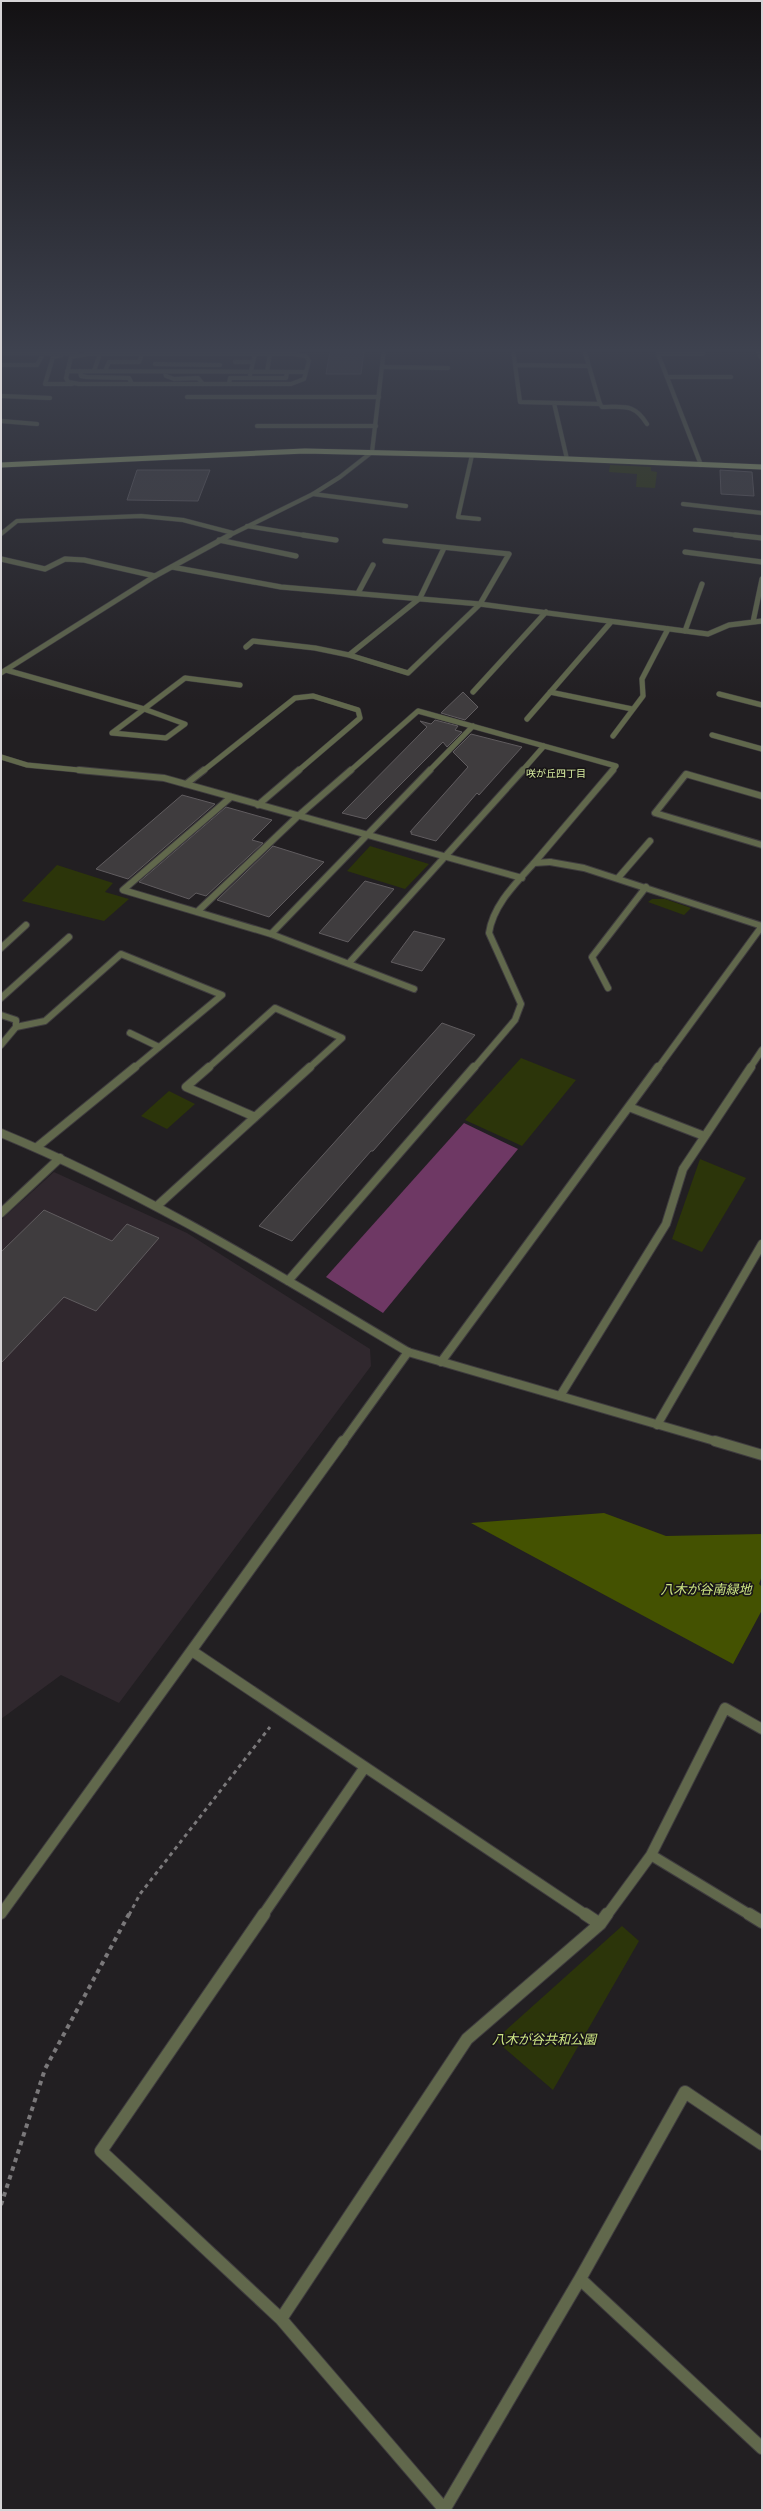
<svg xmlns="http://www.w3.org/2000/svg" width="763" height="2511" font-family="'Noto Serif','Noto Sans JP',serif">
	<style>
		.built { fill: #30282e }
		.green { fill: #2c350a }
		.forest { fill: #445201 }
		.water { fill: #6e3864 }
		.building { fill: #3f3c3e; stroke: #605c5f }
		.lines { fill: none; stroke-linecap: round; stroke-linejoin: round }
		.service-far4-casing { stroke: #3f3c3f; stroke-width: 5 }
		.service-far3-casing { stroke: #3f3c3f; stroke-width: 6 }
		.service-far2-casing { stroke: #3f3c3f; stroke-width: 8 }
		.service-far1-casing { stroke: #3f3c3f; stroke-width: 10 }
		.service-casing { stroke: #3f3c3f; stroke-width: 12 }
		.minor-far5-casing { stroke: #3f3c3f; stroke-width: 5 }
		.minor-far4-casing { stroke: #3f3c3f; stroke-width: 6 }
		.minor-far3-casing { stroke: #3f3c3f; stroke-width: 8 }
		.minor-far2-casing { stroke: #3f3c3f; stroke-width: 10 }
		.minor-far1-casing { stroke: #3f3c3f; stroke-width: 12 }
		.minor-casing { stroke: #3f3c3f; stroke-width: 14 }
		.tertiary-far3-casing { stroke: #3f3c3f; stroke-width: 5 }
		.tertiary-far2-casing { stroke: #3f3c3f; stroke-width: 6 }
		.tertiary-far1-casing { stroke: #3f3c3f; stroke-width: 8 }
		.tertiary-casing { stroke: #3f3c3f; stroke-width: 10 }
		.primary-casing { stroke: #3f3c3f; stroke-width: 6 }
		.path-far1 { stroke: #7a787a; stroke-width: 3; stroke-dasharray: 4 4; stroke-linecap: butt }
		.path { stroke: #7a787a; stroke-width: 4; stroke-dasharray: 4.5 4.5; stroke-linecap: butt }
		.service-far4 { stroke: #61684c; stroke-width: 4 }
		.service-far3 { stroke: #61684c; stroke-width: 5 }
		.service-far2 { stroke: #61684c; stroke-width: 6 }
		.service-far1 { stroke: #61684c; stroke-width: 8 }
		.service { stroke: #61684c; stroke-width: 10 }
		.minor-far5 { stroke: #61684c; stroke-width: 4 }
		.minor-far4 { stroke: #61684c; stroke-width: 5 }
		.minor-far3 { stroke: #61684c; stroke-width: 6 }
		.minor-far2 { stroke: #61684c; stroke-width: 8 }
		.minor-far1 { stroke: #61684c; stroke-width: 10 }
		.minor { stroke: #61684c; stroke-width: 12 }
		.tertiary-far3 { stroke: #61684c; stroke-width: 4 }
		.tertiary-far2 { stroke: #61684c; stroke-width: 5 }
		.tertiary-far1 { stroke: #61684c; stroke-width: 6 }
		.tertiary { stroke: #61684c; stroke-width: 8 }
		.primary { stroke: #a1b175; stroke-width: 5 }
		.labels { text-anchor: middle; stroke-width: 3.5; stroke-linejoin: round; paint-order: stroke }
		.far-neighbourhood-label { font-size: 10px; fill: #d8eda1; stroke: #191618 }
		.near-park-label { font-size: 13px; font-style: italic; fill: #cce582; stroke: #191618 }
	</style>
	<rect width="100%" height="100%" fill="#221f22"/>
	<path class="built" d="M54,1172L187,1233L370,1349L371,1366L119,1703L61,1675L1,1719V1220Z"/>
	<path class="green" d="M610,465L651,467V471L657,472L655,488L636,487L637,474L609,472Z
		M370,846L429,864L405,889L347,871Z
		M57,865L113,883L105,892L129,899L104,921L22,901Z
		M652,899H665L691,908L684,915L648,902Z
		M521,1058L576,1080L522,1146L465,1120Z
		M169,1091L195,1104L167,1129L141,1116Z
		M700,1159L746,1178L702,1252L672,1239Z
		M622,1926L639,1941L553,2090L495,2040Z"/>
	<path class="forest" d="M604,1513L666,1536L762,1534V1576L759,1584L762,1587V1610L733,1664L471,1523Z"/>
	<path class="water" d="M464,1123L518,1149L383,1313L326,1277Z"/>
	<path class="building" d="M330,351H364L361,374H326Z
		M137,470H210L198,501L127,500Z
		M720,470L752,472L754,496L721,494Z
		M463,692L478,707L465,720L441,713Z
		M435,720L458,726L455,730L462,732L447,747L443,742L366,819L342,813L427,727L420,721L431,724Z
		M471,734L522,747L479,795L477,793L436,841L411,834L412,832H410L468,767L453,752Z
		M182,795L215,804L128,879L96,869Z
		M226,807L272,820L252,840L263,843L206,896L196,893L189,899L139,882Z
		M273,846L324,862L269,917L217,900Z
		M365,881L394,889L348,942L319,933Z
		M414,931L445,939L422,971L391,962Z
		M442,1023L475,1035L373,1151H371L292,1241L259,1226Z
		M44,1210L112,1241L127,1224L159,1238L96,1311L64,1297L1,1363V1252Z"/>
	<g class="lines">
		<g class="service-far4-casing">
			<path id="service-far4" d="M1,353L77,354
				M87,354H294L306,356L309,361L304,379L291,384H79L68,382L66,378L71,357Z
				M62,355L53,357L45,384H72
				M235,362H253
				M155,364L220,365
				M1,365H37L43,354
				M382,367L448,368
				M67,371L306,372
				M80,371L81,376L87,377L129,378L132,384
				M94,371L100,354
				M105,371L109,362H139L142,354
				M165,372L166,376L174,379L198,378L203,384
				M267,372L270,354
				M250,375L255,354
				M667,377H731
				M229,384L230,378H286L287,372
				M187,397H379
				M600,404L602,407C624,407 634,403 647,424
				M1,421L37,424
				M257,426H376"/>
		</g>
		<g class="service-far3-casing">
			<path id="service-far3" d="M172,567L281,587L480,604L708,634L729,625L762,621
				M753,622L762,579
				M719,694L762,705
				M712,735L762,749
				M350,771L418,711L616,766L612,771
				M429,771L473,726
				M522,771L544,746"/>
		</g>
		<g class="service-far2-casing">
			<path id="service-far2" d="M231,797L123,890L271,934L414,989
				M534,863L613,770
				M197,912L298,816L351,770
				M271,934L430,770
				M349,963L523,770
				M16,1027L45,1021L121,954L222,995L134,1068
				M208,1068L275,1008L342,1038L309,1068"/>
		</g>
		<g class="service-far1-casing">
			<path id="service-far1" d="M209,1067L186,1087L255,1117
				M37,1147L135,1067
				M157,1206L310,1067
				M408,1352L718,1442"/>
		</g>
		<g class="service-casing">
			<path id="service" d="M715,1441L762,1455"/>
		</g>
		<g class="minor-far5-casing">
			<path id="minor-far5" d="M513,349L520,402L600,404L584,349
				M701,349L703,354H658L701,465
				M757,349L762,359
				M515,365L589,366
				M1,396L50,398
				M554,403L567,459
				M472,455L458,517L479,519
				M313,494L406,506
				M683,504L762,513
				M247,526L309,536
				M695,530L744,536
				M1,534L17,521L141,516L183,520L233,533"/>
		</g>
		<g class="minor-far4-casing">
			<path id="minor-far4" d="M303,535L336,540
				M735,535L762,538
				M219,540L296,556
				M685,552L762,562
				M1,559L45,569L65,559L84,560L155,576
				M358,593L373,565
				M685,631L702,584
				M246,647L253,641L315,648L349,655L408,673L480,604L509,554L385,541
				M349,655L420,598L444,548
				M6,670L144,709
				M473,692L546,612
				M550,692L632,709
				M144,709L185,724L166,738L112,733Z
				M144,709L185,678L240,685
				M527,719L611,622
				M613,736L643,696L642,679L668,629
				M203,771L295,698L313,696L358,710L360,718L298,771"/>
		</g>
		<g class="minor-far3-casing">
			<path id="minor-far3" d="M186,784L204,770
				M762,796L686,774L655,813L762,845
				M258,805L299,770
				M550,862L584,868L762,926
				M618,878L650,841
				M1,948L26,925
				M608,988L592,957L646,887
				M1,998L69,937
				M130,1033L159,1047
				M658,1068L762,926
				M750,1068L762,1050"/>
		</g>
		<g class="minor-far2-casing">
			<path id="minor-far2" d="M629,1107L704,1136
				M1,1213L60,1158
				M441,1362L658,1067
				M560,1396L666,1224L683,1169L751,1067
				M657,1425L762,1244
				M343,1442L408,1352"/>
		</g>
		<g class="minor-far1-casing">
			<path id="minor-far1" d="M192,1651L586,1915
				M651,1855L750,1915
				M1,1914L343,1441
				M263,1915L365,1767
				M607,1915L651,1855L725,1708L762,1729"/>
		</g>
		<g class="minor-casing">
			<path id="minor" d="M264,1914L101,2151L281,2319L445,2510
				M585,1914L600,1924
				M749,1914L762,1922
				M580,2279L762,2448
				M281,2319L467,2039L600,1924L607,1914
				M444,2510L580,2279L685,2092L762,2144"/>
		</g>
		<g class="tertiary-far3-casing">
			<path id="tertiary-far3" d="M228,536L313,494L340,477L372,452L384,349"/>
		</g>
		<g class="tertiary-far2-casing">
			<path id="tertiary-far2" d="M1,673L155,576L230,535
				M1,757L27,765L89,771"/>
		</g>
		<g class="tertiary-far1-casing">
			<path id="tertiary-far1" d="M79,770L164,778L522,878
				M1,1015L16,1020V1027L1,1045
				M474,1068L515,1020L521,1004L489,933C493,905 516,883 534,863L550,862"/>
		</g>
		<g class="tertiary-casing">
			<path id="tertiary" d="M1,1133C144,1192 275,1273 408,1352
				M288,1281L474,1067"/>
		</g>
		<g class="primary-casing">
			<path id="primary" d="M1,465L305,451L472,455L762,467"/>
		</g>
		<path class="path-far1" d="M129,1915L140,1894L270,1727"/>
		<path class="path" d="M1,2205L45,2069L129,1914"/>
		<use href="#service-far4" class="service-far4"/>
		<use href="#service-far3" class="service-far3"/>
		<use href="#service-far2" class="service-far2"/>
		<use href="#service-far1" class="service-far1"/>
		<use href="#service" class="service"/>
		<use href="#minor-far5" class="minor-far5"/>
		<use href="#minor-far4" class="minor-far4"/>
		<use href="#minor-far3" class="minor-far3"/>
		<use href="#minor-far2" class="minor-far2"/>
		<use href="#minor-far1" class="minor-far1"/>
		<use href="#minor" class="minor"/>
		<use href="#tertiary-far3" class="tertiary-far3"/>
		<use href="#tertiary-far2" class="tertiary-far2"/>
		<use href="#tertiary-far1" class="tertiary-far1"/>
		<use href="#tertiary" class="tertiary"/>
		<use href="#primary" class="primary"/>
	</g>
	<linearGradient id="sky" x2="0" y2="1"><stop stop-color="#131113"/><stop offset="0.5" stop-color="#3e424f"/><stop offset="1" stop-color="#3e424f" stop-opacity="0"/></linearGradient>
	<rect width="763" height="701" fill="url(#sky)"/>
	<g class="labels">
		<g class="far-neighbourhood-label">
			<text x="556" y="777">咲が丘四丁目</text>
		</g>
		<g class="near-park-label">
			<text x="706" y="1594">八木が谷南緑地</text>
			<text x="544" y="2044">八木が谷共和公園</text>
		</g>
	</g>
	<rect width="763" height="2511" fill="none" stroke="#d6d4d6" stroke-width="4"/>
</svg>
